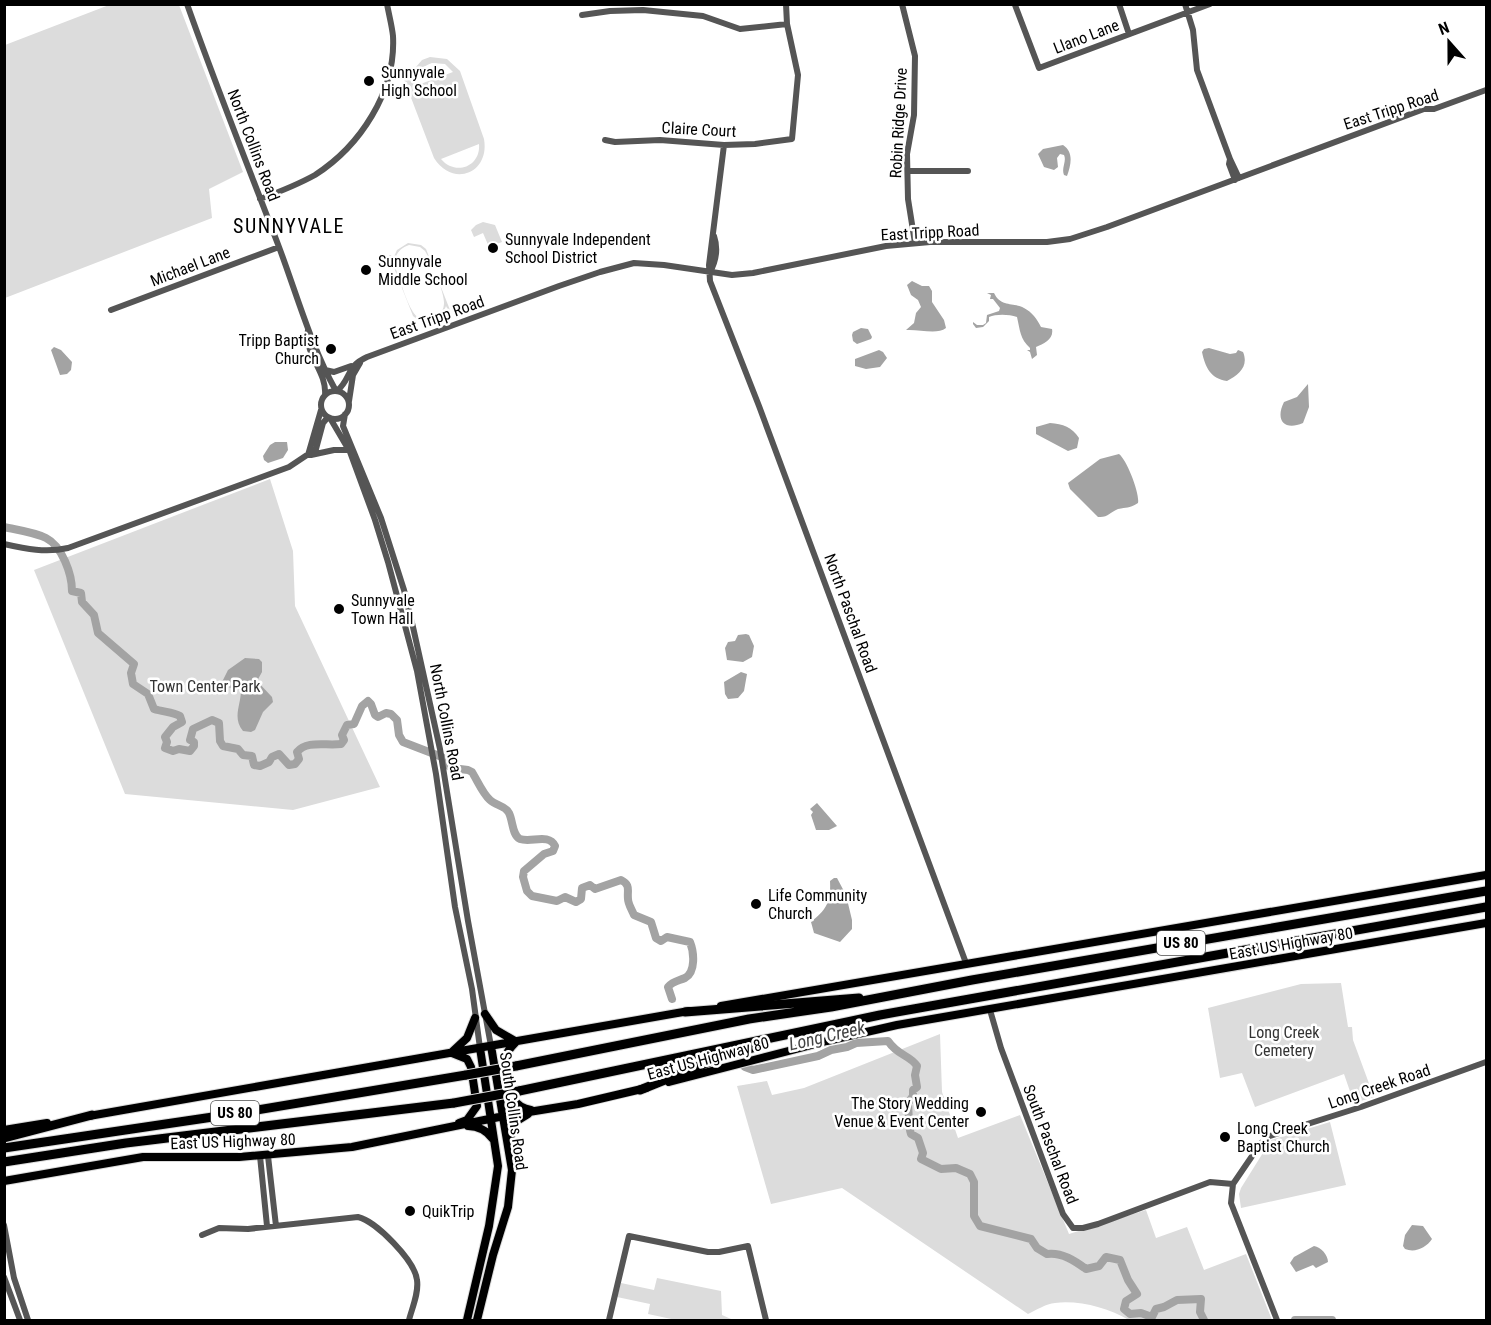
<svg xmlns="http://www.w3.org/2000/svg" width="1491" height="1325" font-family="'Roboto Condensed',sans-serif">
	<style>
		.green { fill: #dcdcdc; fill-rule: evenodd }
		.water { fill: #a3a3a3 }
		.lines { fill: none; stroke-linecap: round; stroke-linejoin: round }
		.river { stroke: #a3a3a3; stroke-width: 8 }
		.major-casing { stroke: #dbdbdb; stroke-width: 10 }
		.highway-casing { stroke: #dbdbdb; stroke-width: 11 }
		.minor { stroke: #555; stroke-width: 6 }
		.major { stroke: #000; stroke-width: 8 }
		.highway { stroke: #000; stroke-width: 9 }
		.highway-bridge-casing { stroke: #dbdbdb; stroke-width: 11; stroke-linecap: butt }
		.highway-bridge { stroke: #000; stroke-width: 9 }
		.poi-dot { fill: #000; stroke: #fff; stroke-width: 2 }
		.labels { text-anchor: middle; stroke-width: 5; stroke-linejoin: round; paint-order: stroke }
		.shield { fill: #fff; stroke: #4c4c4c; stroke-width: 1.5 }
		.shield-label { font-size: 15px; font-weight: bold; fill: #000 }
		.street-label { font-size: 16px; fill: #000; stroke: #fff }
		.poi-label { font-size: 16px; fill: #000; stroke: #fff; text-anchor: start }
		.park-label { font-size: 16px; fill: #333; stroke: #fff }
		.water-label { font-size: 18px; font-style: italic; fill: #444; stroke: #fff }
		.quarter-label { font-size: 20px; letter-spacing: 1.5px; fill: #000; stroke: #fff }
	</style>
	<rect width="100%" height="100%" fill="#fff"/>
	<path class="green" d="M109,5H179L243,172L209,189L212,218L5,298V45Z
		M430,57L447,59L460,71L484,139C490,173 453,188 434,158L402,74L409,72L410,74L422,60ZM432,63L445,64L453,72L415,86C414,74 421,67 432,63ZM479,144C481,167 455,176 441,159Z
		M483,222L495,225L502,242L489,247L483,233L474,237L471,230L476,225Z
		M408,243L421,245L426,249L450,310H448L446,306L442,316L431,322L418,320L413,316L389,255H391L393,259L397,250ZM409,245L420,247L425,251C431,261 445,293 444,304C443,321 421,325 413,312C405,299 401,281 395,267C394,256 398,249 409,245Z
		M270,479L293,551L295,606L380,787L293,810L125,794L34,570Z
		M1341,983L1348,1027H1352L1353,1040L1374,1097L1354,1103L1344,1074L1255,1107L1242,1073L1220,1078L1208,1008L1301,984Z
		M940,1034L942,1092L958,1138L1020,1115L1069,1234L1146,1210L1156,1238L1187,1227L1204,1270L1246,1254L1272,1320H1129C1108,1308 1079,1300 1055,1303C1046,1304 1036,1310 1028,1314L842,1188L771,1204L737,1086L767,1081L772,1095L804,1088Z
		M1330,1122L1346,1185L1241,1208L1239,1194L1241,1188L1271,1140Z
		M657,1278L721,1291L722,1315L731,1319H763V1320H676L648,1314L650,1304L617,1297L621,1283L654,1290Z"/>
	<path class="water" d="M1063,145C1074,152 1071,165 1067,176L1064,175C1061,168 1067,161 1064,155L1060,154L1057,158L1058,167L1054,170L1044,167L1038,154L1043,149Z
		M912,281L922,286H929L932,291V302L944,320L946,328C937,335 919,329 906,330L914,323L916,313L921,307L918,300L911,295L907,285Z
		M987,293H994C1001,308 1015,302 1024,308C1032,312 1037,319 1041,327L1052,329C1054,339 1044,344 1036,347L1037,355L1032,359L1030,352L1027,350H1030V348C1020,339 1020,330 1017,317C1008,314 996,314 989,317V321L983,327L976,328L973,324V322L977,325H983L986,323L987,315L999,311L1000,308L993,299H990L991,295Z
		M861,328L868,329L872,337L871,339L857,344L853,341L852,335L853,332Z
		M54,347L61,350L72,362L71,370L67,374L60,375L51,350Z
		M1209,348L1230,354L1236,353L1238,350L1243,352C1249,366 1239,375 1227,381C1211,379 1205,367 1202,352L1204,349Z
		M879,350L883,352L887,358L880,367L866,369L855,366V359Z
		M1308,384L1309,407L1303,423C1284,431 1275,420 1284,402L1297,397Z
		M1050,423C1063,424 1072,427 1079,438L1077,448L1068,451L1036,434V427Z
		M275,442H287L288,450L283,458L268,463L264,460L263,456L270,445Z
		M1119,454C1127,460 1140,494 1138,503C1128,509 1127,507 1118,509C1110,512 1108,518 1098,517L1070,489L1068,483L1100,459Z
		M746,634L749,635L754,646L752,657L743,662L727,660L725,648L728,642L735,641L738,635Z
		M245,658L259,659L262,662V672L257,681L272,697L273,702L263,712L255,730L251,732L243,731C232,718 241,705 241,690L230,688L223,680L228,670Z
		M741,672L747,674L744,691L738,698L728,699L725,694L724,682Z
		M817,803L837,826L829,830H816L811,815L813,812L810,809Z
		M834,878H837L846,895L852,920V929L840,942L814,933L811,922C827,909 831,902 830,881Z
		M1412,1225L1423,1226L1432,1239C1426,1248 1415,1253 1405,1249L1403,1246L1405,1235Z
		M1314,1246C1321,1247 1328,1255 1328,1262L1316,1268L1313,1265L1296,1272L1290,1263L1294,1257Z"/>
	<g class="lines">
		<path class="river" d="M4,527C17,530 34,532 46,538C62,546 72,574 72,591L81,593L82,602L94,615L98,633L134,664L131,673L133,684L148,694L154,709C163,712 173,712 180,716L182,722L173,727L165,737L167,742L165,748L173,751L179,749L190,751L194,746V742L190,740L193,729L212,720L219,723L220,741L223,746L238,749L243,755L252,756L254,765L260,766L269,762L272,757L279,754L289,765L295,764L299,759L297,752C307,740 326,746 341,744L344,740L342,735L347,725L354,724L362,706L368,701L371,704L375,715L378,717L386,713L391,714L397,720L399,735L403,742L442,757L447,765L452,768L468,770L472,772C477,780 483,794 490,800C496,806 505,805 509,813C513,821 512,835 520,839C531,843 549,833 555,846L553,851L544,854L524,871L523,877L527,891L532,896L557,901L565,897L576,902L581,899L582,888L590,885L595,889L621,880C631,885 627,890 628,899C628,904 632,910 634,915L651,922L656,938L661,941L667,937L690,942C694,952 696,972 685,978C678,981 673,981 668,987L672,999
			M745,1067L753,1070L818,1056L831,1050L847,1047L856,1043L888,1041C898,1056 910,1055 917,1066L915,1075L917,1087L913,1090V1096L908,1103C909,1114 908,1125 911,1134L918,1138L923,1153L921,1159L941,1169L956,1168L970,1174L974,1182V1216L980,1226L1031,1239L1037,1248L1047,1254C1062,1252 1075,1261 1086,1269L1099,1266L1106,1257L1120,1260L1128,1280L1137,1294L1126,1301L1124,1309L1130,1314L1141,1313L1152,1317L1156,1309L1164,1307L1177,1300L1201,1299L1200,1312L1204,1320
			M1295,1320H1332"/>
		<g class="major-casing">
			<path id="major" d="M721,1006L1486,875
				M485,1014L496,1030L515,1041
				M516,1042C511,1047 507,1051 505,1058C504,1065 506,1071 507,1078C510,1094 513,1107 531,1110
				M452,1052L467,1038L475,1018
				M452,1053L467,1059L471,1067L477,1106L467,1120L459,1123
				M669,1082L827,1041L897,1025L1486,923
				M89,1116L689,1011
				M468,1126C479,1126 487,1131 493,1139
				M4,1130L47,1123
				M510,1139L515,1122L528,1114
				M4,1181L143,1157H239L352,1147L504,1116L578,1104L646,1088
				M467,1320L489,1226L498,1166L480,1048
				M477,1320L493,1255L508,1207L512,1170L491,1046"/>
		</g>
		<g class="highway-casing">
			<path id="highway" d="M685,1012L859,998
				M516,1066L749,1019L831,1007L972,980L1486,891
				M640,1090L719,1058L759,1046
				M519,1091L880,1015L1486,907
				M4,1138L92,1115
				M4,1148L233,1114L466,1075
				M4,1162L126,1143L454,1103"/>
		</g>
		<path class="minor" d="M187,4C216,86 248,166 279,247C297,295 311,346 336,391
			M902,4L915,56L914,115L907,154L908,199L915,243
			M1119,4L1129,34
			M1185,4L1193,30L1197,70L1230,159L1239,178
			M1015,5L1039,68L1210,4
			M582,15L610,11L643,10L703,16L740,29L787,24
			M605,140L615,142L660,140L724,145L755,144L792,139L798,75L787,24L786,4
			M724,145L709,265L710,281L759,406L966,963
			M1230,159L1229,164L1235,180
			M908,171H968
			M260,199C279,192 297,185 315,175C360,146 396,92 393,36C392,26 389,15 387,4
			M710,272C716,261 718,248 714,236
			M111,310L279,247
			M308,330C304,355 327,371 325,395
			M325,370L334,372L351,366
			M321 405a14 14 0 1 1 28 0a14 14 0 1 1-28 0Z
			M337,391C352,378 345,367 367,357L559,286L600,272L634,263L664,265L732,275L753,273L886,246L930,242H1047L1070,239L1107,227L1424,109H1434L1486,90
			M349,401L353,375L360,363
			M345,414L343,426L381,518L404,590L413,627L440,749L468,921L491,1046
			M330,418L350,452L375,520L388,562L417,671L436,774L455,907L472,989L480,1048
			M308,455L321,410
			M311,455L334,450H348
			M4,544C26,549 46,553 68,548L289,467L316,449L323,423L328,417
			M990,1010L1001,1048L1063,1214L1073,1228H1083L1098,1224L1210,1182L1233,1184
			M260,1156L267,1226
			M268,1156L276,1226
			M4,1225L14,1278L28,1320
			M202,1235L219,1228L248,1229L358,1217C376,1221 415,1261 417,1280C419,1293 412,1308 409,1320
			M4,1277L20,1320
			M609,1320L629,1236L708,1252H719L748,1246L766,1320
			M1277,1320L1231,1203L1233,1184L1261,1143L1270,1136L1361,1107L1486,1062"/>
		<use href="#major" class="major"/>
		<use href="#highway" class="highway"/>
		<g class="highway-bridge-casing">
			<path id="highway-bridge" d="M466,1075L516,1066
				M454,1103L519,1091"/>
		</g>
		<use href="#highway-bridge" class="highway-bridge"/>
	</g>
	<g class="poi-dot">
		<circle cx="369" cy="81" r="6"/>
		<circle cx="493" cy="248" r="6"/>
		<circle cx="366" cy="270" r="6"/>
		<circle cx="331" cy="349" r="6"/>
		<circle cx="339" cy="609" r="6"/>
		<circle cx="756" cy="904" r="6"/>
		<circle cx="981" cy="1112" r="6"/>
		<circle cx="1225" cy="1137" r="6"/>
		<circle cx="410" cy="1211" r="6"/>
	</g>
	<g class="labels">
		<g class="shield">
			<rect x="1157" y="931" width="48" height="24" rx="4.5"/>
			<rect x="211" y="1101" width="48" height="24" rx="4.5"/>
		</g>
		<g class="shield-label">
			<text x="1181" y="948">US 80</text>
			<text x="235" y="1118">US 80</text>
		</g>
		<g class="street-label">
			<text transform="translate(1086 36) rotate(-21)" y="6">Llano Lane</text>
			<text transform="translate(1391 109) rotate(-18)" y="6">East Tripp Road</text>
			<text transform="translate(898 123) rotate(-87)" y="6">Robin Ridge Drive</text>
			<text transform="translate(699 129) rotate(3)" y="6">Claire Court</text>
			<text transform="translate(254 145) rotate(69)" y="6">North Collins Road</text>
			<text transform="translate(930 232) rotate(-3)" y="6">East Tripp Road</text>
			<text transform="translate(190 266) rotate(-21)" y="6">Michael Lane</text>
			<text transform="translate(437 317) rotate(-20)" y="6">East Tripp Road</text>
			<text transform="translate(851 613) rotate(70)" y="6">North Paschal Road</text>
			<text transform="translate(447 722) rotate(79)" y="6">North Collins Road</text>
			<text transform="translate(1291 943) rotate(-10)" y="6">East US Highway 80</text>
			<text transform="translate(708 1058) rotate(-15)" y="6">East US Highway 80</text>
			<text transform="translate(1379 1086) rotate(-19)" y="6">Long Creek Road</text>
			<text transform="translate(514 1111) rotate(82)" y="6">South Collins Road</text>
			<text transform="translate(233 1141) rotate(-2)" y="6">East US Highway 80</text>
			<text transform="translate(1051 1144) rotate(69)" y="6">South Paschal Road</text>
		</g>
		<g class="poi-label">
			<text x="381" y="78">Sunnyvale<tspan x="381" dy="18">High School</tspan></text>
			<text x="505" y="245">Sunnyvale Independent<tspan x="505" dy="18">School District</tspan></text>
			<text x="378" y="267">Sunnyvale<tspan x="378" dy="18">Middle School</tspan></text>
			<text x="319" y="346" text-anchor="end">Tripp Baptist<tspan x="319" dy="18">Church</tspan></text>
			<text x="351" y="606">Sunnyvale<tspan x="351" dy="18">Town Hall</tspan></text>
			<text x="768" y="901">Life Community<tspan x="768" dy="18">Church</tspan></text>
			<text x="969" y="1109" text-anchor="end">The Story Wedding<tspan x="969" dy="18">Venue &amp; Event Center</tspan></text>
			<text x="1237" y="1134">Long Creek<tspan x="1237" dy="18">Baptist Church</tspan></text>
			<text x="422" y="1217">QuikTrip</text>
		</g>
		<g class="park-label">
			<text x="205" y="692">Town Center Park</text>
			<text x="1284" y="1038">Long Creek<tspan x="1284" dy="18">Cemetery</tspan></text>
		</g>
		<g class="water-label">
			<text transform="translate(827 1036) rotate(-13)" y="6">Long Creek</text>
		</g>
		<g class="quarter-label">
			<text x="289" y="233">SUNNYVALE</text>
		</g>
	</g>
	<rect width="1491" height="1325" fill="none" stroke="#000000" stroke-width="12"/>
	<g transform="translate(1449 42) rotate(339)" stroke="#ffffff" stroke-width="4.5" paint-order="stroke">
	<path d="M0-4.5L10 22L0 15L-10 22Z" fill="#000000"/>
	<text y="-9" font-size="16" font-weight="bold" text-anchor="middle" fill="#000000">N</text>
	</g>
</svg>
